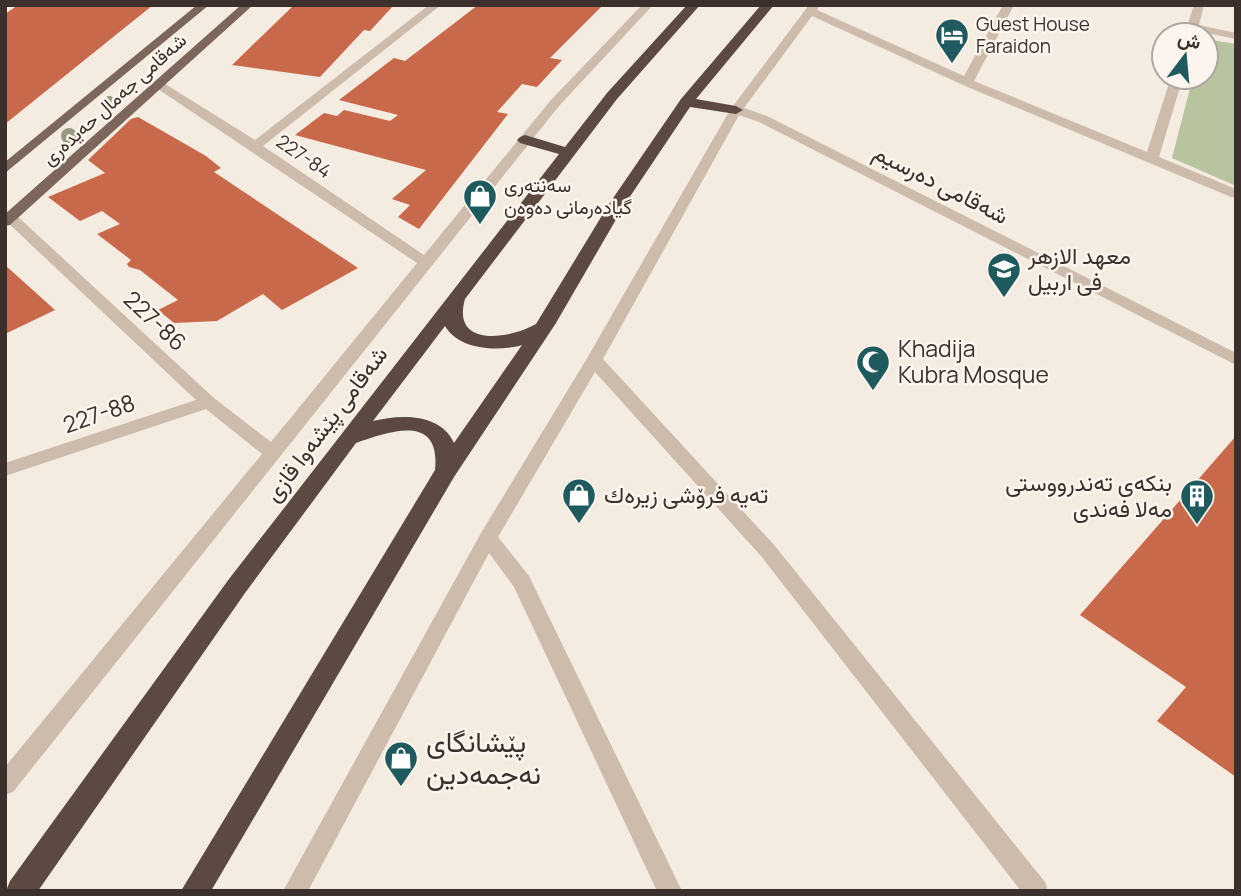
<svg xmlns="http://www.w3.org/2000/svg" width="1241" height="896" font-family="Manrope,Vazirmatn,sans-serif">
	<style>
		.green { fill: #b8c4a0 }
		.building { fill: #c8694b }
		.lines { fill: none; stroke-linecap: round; stroke-linejoin: round }
		.minor { fill: #cdbbac; fill-rule: evenodd }
		.major { fill: #7d675c; fill-rule: evenodd }
		.highway { fill: #5c4a42; fill-rule: evenodd }
		.tree { fill: #969b7f }
		.labels { text-anchor: middle; stroke-width: 5; stroke-linejoin: round; paint-order: stroke }
		.far-poi-label { font-size: 19px; fill: #3b302b; stroke: #fbf5ee; text-anchor: start }
		.far-street-label { font-size: 19px; fill: #3b302b; stroke: #fbf5ee }
		.street-label { font-size: 23px; fill: #3b302b; stroke: #fbf5ee }
		.poi-label { font-size: 23px; fill: #3b302b; stroke: #fbf5ee; text-anchor: start }
		.near-poi-label { font-size: 28px; fill: #3b302b; stroke: #fbf5ee; text-anchor: start }
	</style>
	<rect width="100%" height="100%" fill="#f4ebe1"/>
	<path class="green" d="M1206,39L1236,44V186L1172,158L1193,77H1206Z"/>
	<path class="building" d="M18,5H153L5,124V14Z
		M294,5H394L370,31L364,30L320,77L232,65Z
		M478,5H603L550,58L562,60L537,87L522,84L497,112L508,114L419,229L398,217L410,205L392,199L426,170L295,135L324,113L337,116L344,110L390,121L398,115L339,100L394,58L405,61Z
		M138,117L206,156L221,168L214,172L358,268L282,310L263,294L217,321L174,323L158,310L178,300L140,270L129,267L127,264L131,260L97,234L120,224L102,211L80,221L48,197L105,173L88,160L131,119Z
		M5,265L55,310L5,334Z
		M1236,436V777L1157,721L1186,687L1080,615Z"/>
	<g class="lines">
		<path class="minor" d="M429,5H441L263,146L424,255L551,100L642,5H653L559,106L13,792L5,795V767L262,454L206,409L5,476V463L196,400L6,221L5,216L16,215L214,398L271,442L417,263L152,85L162,82L255,140Z
			M809,5H820L817,10L964,76L1003,5H1014L974,81L1147,152L1171,77H1183L1159,157L1236,189V198L1231,197L963,85L812,16L744,108L767,116L1236,353V365L759,122L739,115L603,359L775,546L1045,882L1048,891H1021L761,556L595,372L498,537L529,576L682,891H657L514,587L489,553L308,891H283L481,533L586,360L730,110Z
			M1194,5H1204L1199,25L1236,33V39L1197,31L1196,35H1184Z"/>
		<path class="major" d="M197,5H209L5,173V162Z
			M241,5H253L10,225L5,226V214Z"/>
		<path class="highway" d="M687,5H700L617,99L465,299C451,348 510,339 536,324L609,204L681,99L761,5H774L696,99L736,106L743,110L736,114L690,107L625,204L556,323L454,477L211,891H181L435,470C441,413 390,431 356,443L245,593L38,891H6L10,881L229,579L559,154L520,143L517,140L520,137L525,135L565,147L607,93ZM445,326C459,350 498,352 522,345L454,443C441,413 400,414 373,421Z"/>
	</g>
	<g class="tree">
		<circle cx="109" cy="103" r="7"/>
		<circle cx="69" cy="136" r="8"/>
	</g>
	<defs>
		<g id="hotel-pin" transform="scale(1.75)"><path d="M0 17L-7.5 6A9.5 9.5 0 1 1 7.5 6Z" fill="#1f5a5e" stroke="#fbf5ee"/><path d="M-6-4.5h1.5V1H6V5H4.5V3h-9V5H-6ZM-4 0a1.8 1.8 0 1 1 3.6 0ZM.5 0V-2.5h3Q6-2.5 6 0Z" fill="#fff"/></g>
		<g id="shop-pin" transform="scale(1.75)"><path d="M0 17L-7.5 6A9.5 9.5 0 1 1 7.5 6Z" fill="#1f5a5e" stroke="#fbf5ee"/><path d="M-5-2.5h2.3a2.7 3.5 0 0 1 5.4 0H5L5.5 6h-11ZM-1.5-2.5h3a1.5 2.3 0 0 0-3 0Z" fill="#fff"/></g>
		<g id="school-pin" transform="scale(1.75)"><path d="M0 17L-7.5 6A9.5 9.5 0 1 1 7.5 6Z" fill="#1f5a5e" stroke="#fbf5ee"/><path d="M0-5L7-2L0 1L-7-2ZM-4 1L0 2.5L4 1V4Q0 6-4 4Z" fill="#fff"/></g>
		<g id="mosque-pin" transform="scale(1.75)"><path d="M0 17L-7.5 6A9.5 9.5 0 1 1 7.5 6Z" fill="#1f5a5e" stroke="#fbf5ee"/><path d="M3.5-4.9A6 6 0 1 0 3.5 4.9A5 5 0 1 1 3.5-4.9Z" fill="#fff"/></g>
		<g id="building-pin" transform="scale(1.75)"><path d="M0 17L-7.5 6A9.5 9.5 0 1 1 7.5 6Z" fill="#1f5a5e" stroke="#fbf5ee"/><path d="M-4-6H4V6H1V3H-1V6H-4ZM-2.5-4.3h1.7v1.8h-1.7ZM.8-4.3h1.7v1.8H.8ZM-2.5-1h1.7V.8h-1.7ZM.8-1h1.7V.8H.8Z" fill="#fff"/></g>
	</defs>
	<g fill-rule="evenodd">
		<use href="#hotel-pin" x="952" y="35"/>
		<use href="#shop-pin" x="480" y="196"/>
		<use href="#school-pin" x="1004" y="269"/>
		<use href="#mosque-pin" x="873" y="362"/>
		<use href="#shop-pin" x="579" y="495"/>
		<use href="#building-pin" x="1197" y="496"/>
		<use href="#shop-pin" x="401" y="758"/>
	</g>
	<g class="labels">
		<g class="far-poi-label">
			<text x="976" y="31">Guest House<tspan x="976" dy="22">Faraidon</tspan></text>
			<text x="504" y="192">سەنتەری<tspan x="504" dy="22">گیادەرمانی دەوەن</tspan></text>
		</g>
		<g class="far-street-label">
			<text transform="translate(114 99) rotate(-42)" y="7">شەقامی جەمال حەیدەری</text>
			<text transform="translate(304 156) rotate(34)" y="7">227-84</text>
		</g>
		<g class="street-label">
			<text transform="translate(941 184) rotate(27)" y="8">شەقامی دەرسیم</text>
			<text transform="translate(155 321) rotate(43)" y="8">227-86</text>
			<text transform="translate(99 414) rotate(-19)" y="8">227-88</text>
			<text transform="translate(326 424) rotate(-53)" y="8">شەقامی پێشەوا قازی</text>
		</g>
		<g class="poi-label">
			<text x="1028" y="264">معهد الازهر<tspan x="1028" dy="26">فی اربیل</tspan></text>
			<text x="898" y="357">Khadija<tspan x="898" dy="26">Kubra Mosque</tspan></text>
			<text x="1172" y="491" text-anchor="end">بنکەی تەندرووستی<tspan x="1172" dy="26">مەلا فەندی</tspan></text>
			<text x="604" y="503">تەیە فرۆشی زیرەك</text>
		</g>
		<g class="near-poi-label">
			<text x="426" y="752">پێشانگای<tspan x="426" dy="32">نەجمەدین</tspan></text>
		</g>
	</g>
	<rect width="1241" height="896" fill="none" stroke="#3b302b" stroke-width="14"/>
	<g transform="translate(1185 56) rotate(16)"><circle r="33" fill="#fbf5ee" stroke="#aea6a0" stroke-width="2"/>
	<path d="M0-5L12 26L0 18L-12 26Z" fill="#1f5a5e"/>
	<text y="-10" font-size="19" font-weight="bold" text-anchor="middle" fill="#3b302b">ش</text>
	</g>
</svg>
